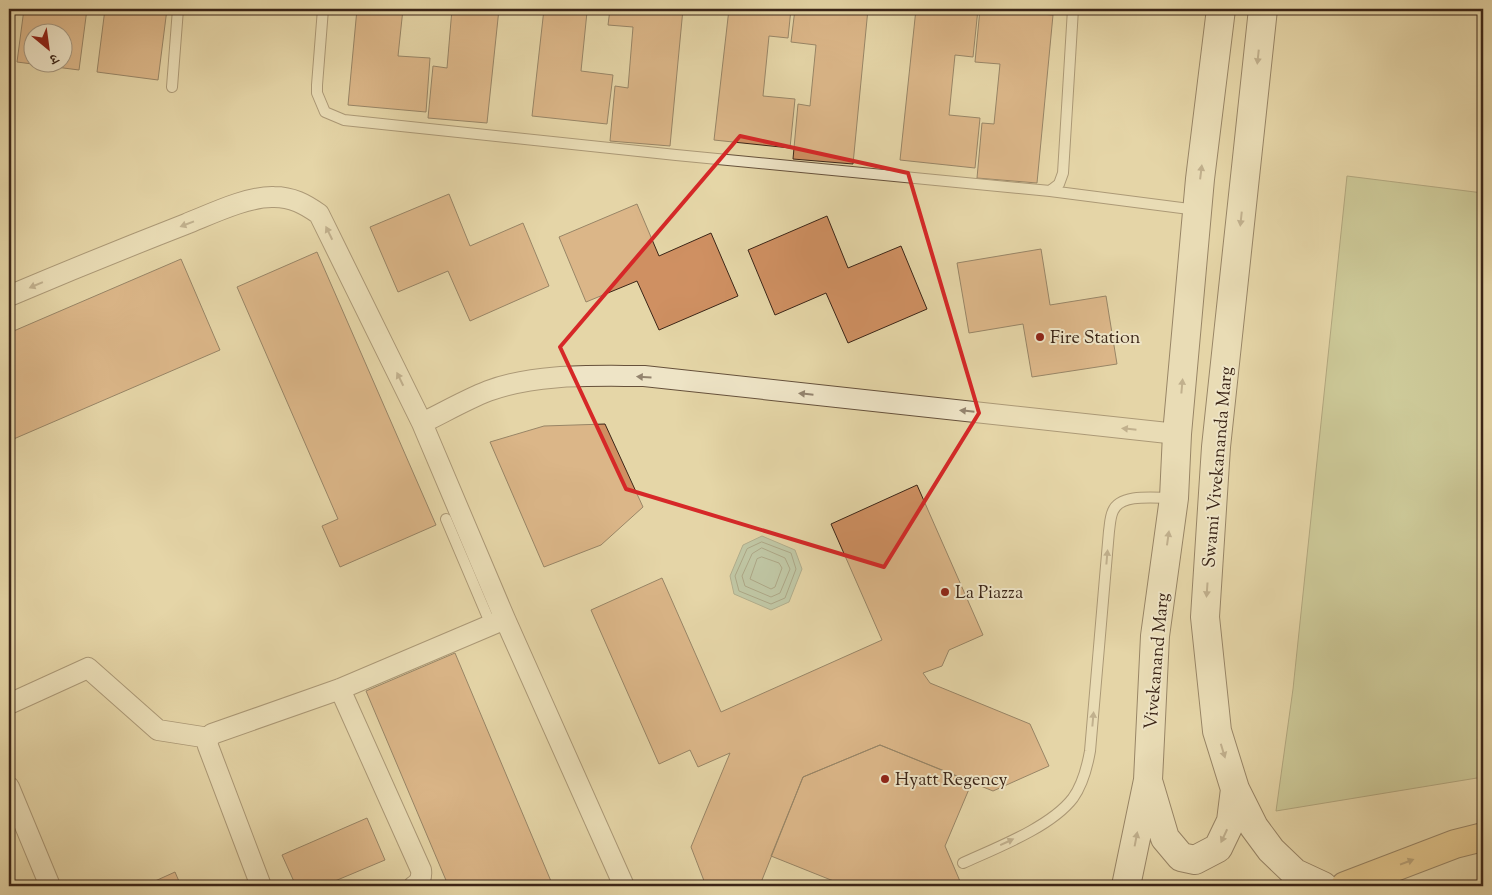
<svg xmlns="http://www.w3.org/2000/svg" width="1492" height="895" font-family="'Sorts Mill Goudy','Noto Serif Devanagari',serif">
	<style>
		.green { fill: #b1be8a; stroke: #767250 }
		.water { fill: #96b9a5; stroke: #727e6c }
		.lines { fill: none; stroke-linecap: round; stroke-linejoin: round }
		.shore { stroke: #686f5e; stroke-width: 1 }
		.building { fill: #cf9062; stroke: #3b2517; fill-rule: evenodd }
		.lane-casing { stroke: #66513b; stroke-width: 12 }
		.street-casing { stroke: #66513b; stroke-width: 22 }
		.secondary-casing { stroke: #3b2517; stroke-width: 30 }
		.primary-casing { stroke: #3b2517; stroke-width: 30 }
		.lane { stroke: #eee4c6; stroke-width: 10 }
		.street { stroke: #eee4c6; stroke-width: 20 }
		.secondary { stroke: #eee4c6; stroke-width: 28 }
		.primary { stroke: #e2bb74; stroke-width: 28 }
		.oneway { fill: #94846e }
		.oneway2 { fill: #866841 }
		.marked { fill: none; stroke: #d62828; stroke-width: 4; stroke-linejoin: round }
		.poi-dot { fill: #8f2418; stroke: #eee4c6; stroke-width: 2 }
		.labels { text-anchor: middle; stroke-width: 4; stroke-linejoin: round; paint-order: stroke }
		.poi-label { font-size: 18px; fill: #3b2517; stroke: #eee4c6; text-anchor: start }
		.street-label { font-size: 18px; fill: #3b2517; stroke: #eee4c6 }
	</style>
	<rect width="100%" height="100%" fill="#e5d6a7"/>
	<filter id="stains"><feTurbulence type="fractalNoise" baseFrequency=".004" numOctaves="4"/><feColorMatrix values="0 0 0 0 .2 0 0 0 0 .09 0 0 0 0 .02 0 0 0 .5 -.17"/></filter>
	<radialGradient id="worn" r=".72"><stop offset=".6" stop-color="#630" stop-opacity="0"/><stop offset="1" stop-color="#630" stop-opacity=".3"/></radialGradient>
	<path class="green" d="M1347,176L1483,193V777L1276,811L1293,689Z"/>
	<path class="water" d="M762,536L795,550L802,569L789,602L771,610L734,594L730,576L743,545Z"/>
	<g class="lines">
		<path class="shore" d="M762,542L791,553L796,569L785,598L771,604L739,591L735,576L747,549Z
			M762,548L785,558L790,569L780,593L771,597L745,586L742,576L752,554Z
			M762,557L779,563L782,568L775,587L771,589L750,579L757,559Z"/>
	</g>
	<path class="building" d="M24,9H87L79,70L17,62ZM32,32H62V62H32Z
		M105,9H167L158,80L97,72Z
		M357,9H403L398,56L430,58L426,112L348,105Z
		M452,9H499L487,123L428,118L433,66L447,68Z
		M544,9H606L605,13L587,12L581,71L613,75L607,124L532,116Z
		M610,9H683L670,146L610,141L615,86L628,88L633,27L608,25Z
		M729,9H791L788,38L769,36L763,96L795,99L790,148L714,140Z
		M795,9H868L853,164L793,159L798,104L810,106L816,45L791,42Z
		M916,9H978L973,57L955,55L949,115L980,118L975,168L900,160Z
		M980,9L1053,15L1037,183L977,178L982,123L994,124L1000,64L975,62Z
		M449,194L470,246L523,223L549,286L470,321L448,271L398,292L370,227Z
		M637,204L659,256L711,233L738,296L659,330L637,281L586,302L559,237Z
		M827,216L848,268L901,246L927,309L848,343L826,293L775,315L748,250Z
		M1041,249L1050,305L1106,296L1117,364L1032,377L1023,324L969,333L957,263Z
		M317,252L436,525L340,567L322,526L338,519L237,287Z
		M181,259L220,350L9,441V333Z
		M605,424L643,507L601,545L544,567L490,442L544,426Z
		M917,485L983,635L949,650L942,666L923,673L930,683L1030,724L1049,766L993,791L880,745L803,777L760,885L756,886H706L691,847L730,753L698,767L690,750L659,764L591,610L662,578L721,712L882,640L831,524Z
		M455,653L553,886H446L448,885L366,691Z
		M880,745L972,782L945,846L962,886H846L771,856L803,777Z
		M367,818L385,860L323,886H296L282,855Z
		M175,872L181,886H144Z"/>
	<g class="lines">
		<g class="lane-casing">
			<path id="lane" d="M323,9L317,85V93L325,112L344,120L676,155L1050,191L1197,210
				M172,87L178,9
				M1050,191L1059,184L1063,173L1073,9
				M446,519L491,625
				M963,863C996,848 1051,827 1073,798C1083,784 1087,768 1090,751L1109,531C1110,525 1110,517 1113,511C1120,493 1156,498 1172,498"/>
		</g>
		<g class="street-casing">
			<path id="street" d="M9,296C68,271 127,247 186,224C211,214 248,196 274,197C292,197 305,204 319,214L422,423L505,619L624,886
				M422,423C443,413 465,400 488,391C537,373 593,376 644,376L1177,434
				M340,689L421,870C422,877 420,883 414,886
				M9,704L88,668L158,730L209,738
				M9,787L50,886
				M261,886L208,746L207,742L212,734L340,689L505,619"/>
		</g>
		<g class="secondary-casing">
			<path id="secondary" d="M1263,9L1216,447L1205,617L1217,731L1235,789L1254,827L1271,850L1295,873L1323,886
				M1149,784L1165,838L1181,857L1195,860L1218,848L1231,821L1235,789
				M1126,886L1148,780L1155,636L1174,498L1177,434L1200,179L1221,9"/>
		</g>
		<g class="primary-casing">
			<path id="primary" d="M1345,886L1455,844L1483,837"/>
		</g>
		<use href="#lane" class="lane"/>
		<use href="#street" class="street"/>
		<use href="#secondary" class="secondary"/>
		<use href="#primary" class="primary"/>
	</g>
	<defs><path id="oneway-solid" d="M-6-.8H1V-3.2L6.5 0L1 3.2V.8H-6Z" transform="scale(1.25)"/></defs>
	<g class="oneway">
		<use href="#oneway-solid" transform="translate(1258 57) rotate(96)"/>
		<use href="#oneway-solid" transform="translate(1201 172) rotate(-83)"/>
		<use href="#oneway-solid" transform="translate(1241 219) rotate(96)"/>
		<use href="#oneway-solid" transform="translate(187 224) rotate(159)"/>
		<use href="#oneway-solid" transform="translate(329 233) rotate(-116)"/>
		<use href="#oneway-solid" transform="translate(36 285) rotate(157)"/>
		<use href="#oneway-solid" transform="translate(644 377) rotate(-177)"/>
		<use href="#oneway-solid" transform="translate(400 379) rotate(-116)"/>
		<use href="#oneway-solid" transform="translate(1182 386) rotate(-85)"/>
		<use href="#oneway-solid" transform="translate(806 394) rotate(-174)"/>
		<use href="#oneway-solid" transform="translate(967 411) rotate(-174)"/>
		<use href="#oneway-solid" transform="translate(1129 429) rotate(-174)"/>
		<use href="#oneway-solid" transform="translate(1168 538) rotate(-82)"/>
		<use href="#oneway-solid" transform="translate(1107 557) rotate(-85)"/>
		<use href="#oneway-solid" transform="translate(1207 590) rotate(94)"/>
		<use href="#oneway-solid" transform="translate(1093 719) rotate(-85)"/>
		<use href="#oneway-solid" transform="translate(1223 751) rotate(73)"/>
		<use href="#oneway-solid" transform="translate(1224 836) rotate(115)"/>
		<use href="#oneway-solid" transform="translate(1136 839) rotate(-79)"/>
		<use href="#oneway-solid" transform="translate(1007 842) rotate(-25)"/>
	</g>
	<use class="oneway2" href="#oneway-solid" transform="translate(1407 862) rotate(-21)"/>
	<path d="M0 0H1492V895H0ZM740,136L908,173L979,413L884,567L626,489L560,347Z" fill="#e5d6a7" fill-opacity=".55" fill-rule="evenodd"/>
	<path class="marked" d="M740,136L908,173L979,413L884,567L626,489L560,347Z"/>
	<g class="poi-dot">
		<circle cx="1040" cy="337" r="5"/>
		<circle cx="945" cy="592" r="5"/>
		<circle cx="885" cy="779" r="5"/>
	</g>
	<g class="labels">
		<g class="poi-label">
			<text x="1050" y="343">Fire Station</text>
			<text x="955" y="598">La Piazza</text>
			<text x="895" y="785">Hyatt Regency</text>
		</g>
		<g class="street-label">
			<text transform="translate(1217 467) rotate(-85)" y="6">Swami Vivekananda Marg</text>
			<text transform="translate(1156 661) rotate(-85)" y="6">Vivekanand Marg</text>
		</g>
	</g>
	<rect width="1492" height="895" fill="none" stroke="#e5d6a7" stroke-width="30"/>
	<rect x="10" y="10" width="1472" height="875" fill="none" stroke="#3b2517" stroke-width="2.5"/>
	<rect x="15" y="15" width="1462" height="865" fill="none" stroke="#3b2517"/>
	<g transform="translate(48 48) rotate(151)"><circle r="24" fill="#eee4c6" stroke="#a69880"/>
	<path d="M0-4L9 19L0 12L-9 19Z" fill="#8f2418"/>
	<text y="-8" font-size="14" font-weight="bold" text-anchor="middle" fill="#3b2517">उ</text>
	</g>
	<rect width="100%" height="100%" filter="url(#stains)"/>
	<rect width="100%" height="100%" fill="url(#worn)"/>
</svg>
